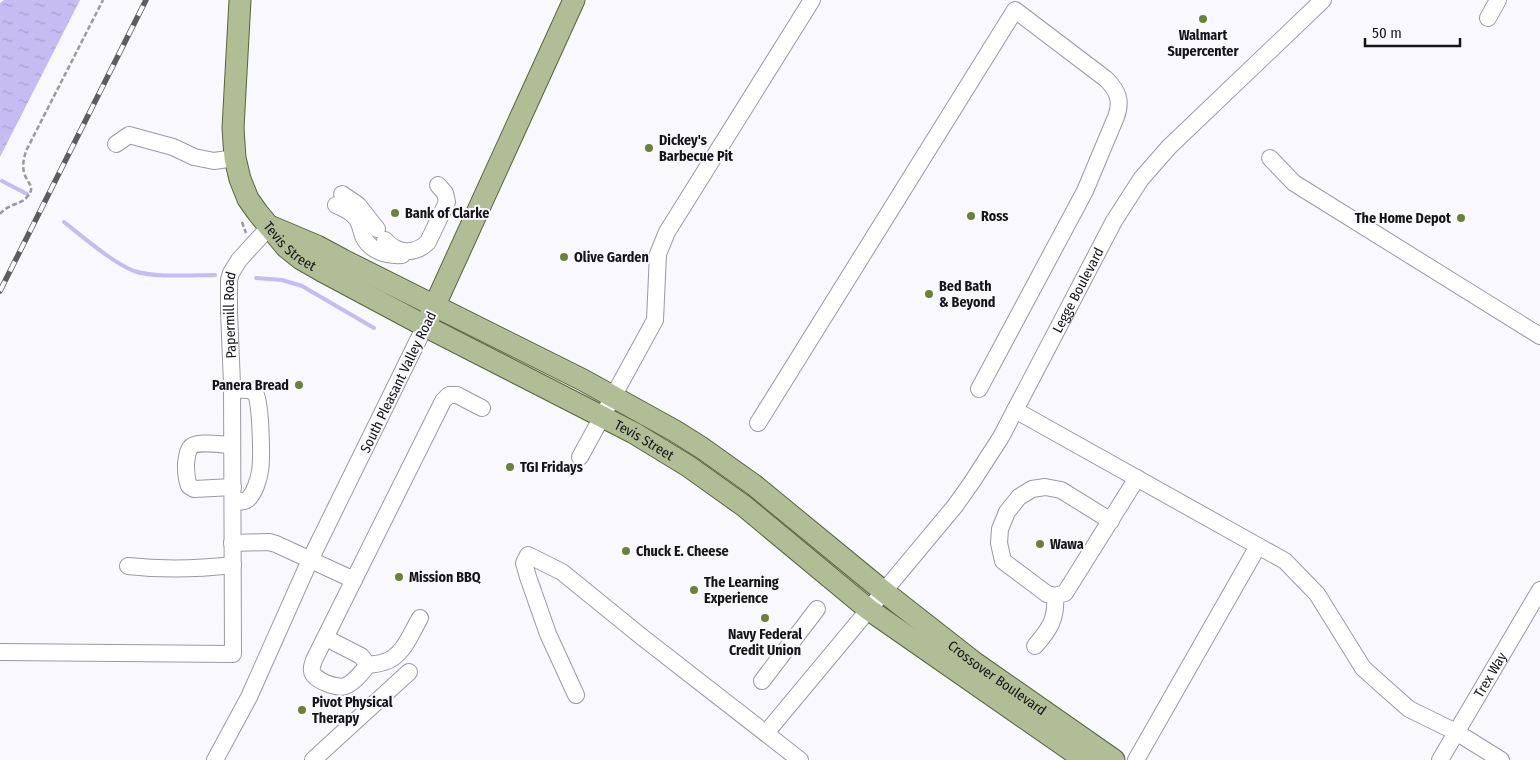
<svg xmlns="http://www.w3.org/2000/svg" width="1540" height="760" font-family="'Fira Sans Condensed',sans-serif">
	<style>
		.water { fill: url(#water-ripples) }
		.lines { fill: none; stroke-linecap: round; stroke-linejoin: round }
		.stream { stroke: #c6bbf2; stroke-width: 4 }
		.minor-casing { stroke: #9b99a7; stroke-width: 18 }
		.major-casing { stroke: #58653c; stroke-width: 23 }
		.path { stroke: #9a999f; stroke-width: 2.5; stroke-dasharray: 5 2.5; stroke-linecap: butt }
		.minor { stroke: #fff; stroke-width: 16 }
		.major { stroke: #b0bd95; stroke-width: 21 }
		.rail-casing { stroke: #5d5c62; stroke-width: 5.5 }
		.rail { stroke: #f9f8fe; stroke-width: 4; stroke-dasharray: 11; stroke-linecap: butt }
		.poi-dot { fill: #6b8234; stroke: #f9f8fe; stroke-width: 2 }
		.labels { text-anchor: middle; stroke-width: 4; stroke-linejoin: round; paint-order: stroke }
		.poi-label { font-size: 14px; font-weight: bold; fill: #15141a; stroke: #f9f8fe; text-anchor: start }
		.street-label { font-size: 14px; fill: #15141a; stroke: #f9f8fe }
	</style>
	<defs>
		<pattern id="water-ripples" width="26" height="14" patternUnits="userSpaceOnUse" patternTransform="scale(1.25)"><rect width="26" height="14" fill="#c6bbf2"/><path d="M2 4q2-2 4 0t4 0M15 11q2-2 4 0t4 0" fill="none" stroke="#a9a0cf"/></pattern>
	</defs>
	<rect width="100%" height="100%" fill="#f9f8fe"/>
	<path class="water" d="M4,0H80L0,157V3Z"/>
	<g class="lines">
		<path class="stream" d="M2,181L27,194
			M64,222C83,237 113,263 134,271C154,278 193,275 215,275
			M256,278L282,280L302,286L374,328"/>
		<g class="minor-casing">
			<g id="minor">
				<path d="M1488,18L1498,0"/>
				<path d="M116,144L129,135L173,147L194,157L214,161L235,158"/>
				<path d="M1270,158L1294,183L1540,336"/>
				<path d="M342,194L358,205L377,229"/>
				<path d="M336,205C343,208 351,211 356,218C360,223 361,230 363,236C370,251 386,256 402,255"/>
				<path d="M385,240C397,254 415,255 428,242L447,202L445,193L438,185"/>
				<path d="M232,390C239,390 249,388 255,393C261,398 262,461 260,471C259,479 254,494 248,499C243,503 238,501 233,500"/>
				<path d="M1015,410L1258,546L1136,760"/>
				<path d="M758,423L1015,10L1106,79C1118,91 1122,101 1116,117L1085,191L979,389"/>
				<path d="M232,445C223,445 195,440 190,448C187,452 187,458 186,463C186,472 186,478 189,486L194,489L233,487"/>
				<path d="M580,457L655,320L658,254L667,232L812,0"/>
				<path d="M1111,521L1061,490L1045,487L1032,489L1019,497L1007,512L1000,529L999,543L1003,561L1047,594L1055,596L1065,593L1137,478"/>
				<path d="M232,543L269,542L276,544L354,580"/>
				<path d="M1258,546L1285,561L1317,594L1363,668L1383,686L1409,709L1456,732L1501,760"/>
				<path d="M128,566C163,570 198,569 233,565"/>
				<path d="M420,618C411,633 403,657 384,662C379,664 373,664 368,665C362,672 354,683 345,686C337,689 313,680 312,671C311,667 313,664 314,660L443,401L449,395H457L482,408"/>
				<path d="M326,638L361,656L368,665"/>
				<path d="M1035,646C1049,630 1057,619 1055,596"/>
				<path id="s1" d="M0,652L233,654L232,384L229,312V280L231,273L239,260L270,226"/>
				<path d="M762,681L817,609"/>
				<path d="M576,695L548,634L528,577L524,563L528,555L562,572L642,637L800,760"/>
				<path id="s2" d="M766,733L955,506L972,482L1001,437L1114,221L1141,179L1169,147L1323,0"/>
				<path d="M215,760L249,697L310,560L425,326"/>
				<path d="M313,760L409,672"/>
				<path id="s3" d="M1440,760L1540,590"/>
			</g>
		</g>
		<g class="major-casing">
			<g id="major">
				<path id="s4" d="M240,0L233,128L235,158L240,179L248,199L258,213L286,247L301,259L322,271L425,326L634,433L688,466L744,506L868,609L1085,760"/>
				<path id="s5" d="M272,227L317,246L343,260L583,380L675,431L702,448L754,485L883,591L975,663L1114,760"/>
				<path d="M429,318L574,0"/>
			</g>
		</g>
		<path class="path" d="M0,214C9,203 21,205 27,197C37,186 26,183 24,172C22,165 24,158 26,151L103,0
			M242,222L246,233"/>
		<use href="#minor" class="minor"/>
		<use href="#major" class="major"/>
		<g class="rail-casing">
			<path id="rail" d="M0,291L146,0"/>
		</g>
		<use href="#rail" class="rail"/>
	</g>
	<g class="poi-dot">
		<circle cx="1203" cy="19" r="5"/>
		<circle cx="649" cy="148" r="5"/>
		<circle cx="395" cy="213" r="5"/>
		<circle cx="971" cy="216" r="5"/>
		<circle cx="1461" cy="218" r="5"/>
		<circle cx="564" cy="257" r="5"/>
		<circle cx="929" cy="294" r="5"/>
		<circle cx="299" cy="385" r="5"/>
		<circle cx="510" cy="467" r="5"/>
		<circle cx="1040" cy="544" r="5"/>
		<circle cx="626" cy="551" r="5"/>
		<circle cx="399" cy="577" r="5"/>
		<circle cx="694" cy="590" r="5"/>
		<circle cx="765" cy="618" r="5"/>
		<circle cx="302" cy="710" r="5"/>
	</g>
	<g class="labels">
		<g class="poi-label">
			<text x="1203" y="40" text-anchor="middle">Walmart<tspan x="1203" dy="16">Supercenter</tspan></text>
			<text x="659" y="145">Dickey's<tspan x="659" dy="16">Barbecue Pit</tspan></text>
			<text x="405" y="218">Bank of Clarke</text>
			<text x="981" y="221">Ross</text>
			<text x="1451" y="223" text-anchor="end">The Home Depot</text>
			<text x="574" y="262">Olive Garden</text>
			<text x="939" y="291">Bed Bath<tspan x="939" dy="16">&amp; Beyond</tspan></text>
			<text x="289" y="390" text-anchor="end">Panera Bread</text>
			<text x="520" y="472">TGI Fridays</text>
			<text x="1050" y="549">Wawa</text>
			<text x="636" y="556">Chuck E. Cheese</text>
			<text x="409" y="582">Mission BBQ</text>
			<text x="704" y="587">The Learning<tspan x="704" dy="16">Experience</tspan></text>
			<text x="765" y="639" text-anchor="middle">Navy Federal<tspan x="765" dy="16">Credit Union</tspan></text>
			<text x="312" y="707">Pivot Physical<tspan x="312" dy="16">Therapy</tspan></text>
		</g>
		<g class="street-label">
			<text dy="5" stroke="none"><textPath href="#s4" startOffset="265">Tevis Street</textPath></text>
			<text dy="5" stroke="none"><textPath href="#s2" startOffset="544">Legge Boulevard</textPath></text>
			<text dy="5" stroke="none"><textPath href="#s1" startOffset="572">Papermill Road</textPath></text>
			<text transform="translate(398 382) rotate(-64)" y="5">South Pleasant Valley Road</text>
			<text dy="5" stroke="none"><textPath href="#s4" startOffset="670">Tevis Street</textPath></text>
			<text dy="5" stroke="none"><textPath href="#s3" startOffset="99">Trex Way</textPath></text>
			<text dy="5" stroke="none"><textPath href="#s5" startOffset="858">Crossover Boulevard</textPath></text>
		</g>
	</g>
	<path d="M1365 38v8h95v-8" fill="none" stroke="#15141a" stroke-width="2.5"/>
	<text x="1372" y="38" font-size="15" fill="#15141a" stroke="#f9f8fe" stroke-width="4" paint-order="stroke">50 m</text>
</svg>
